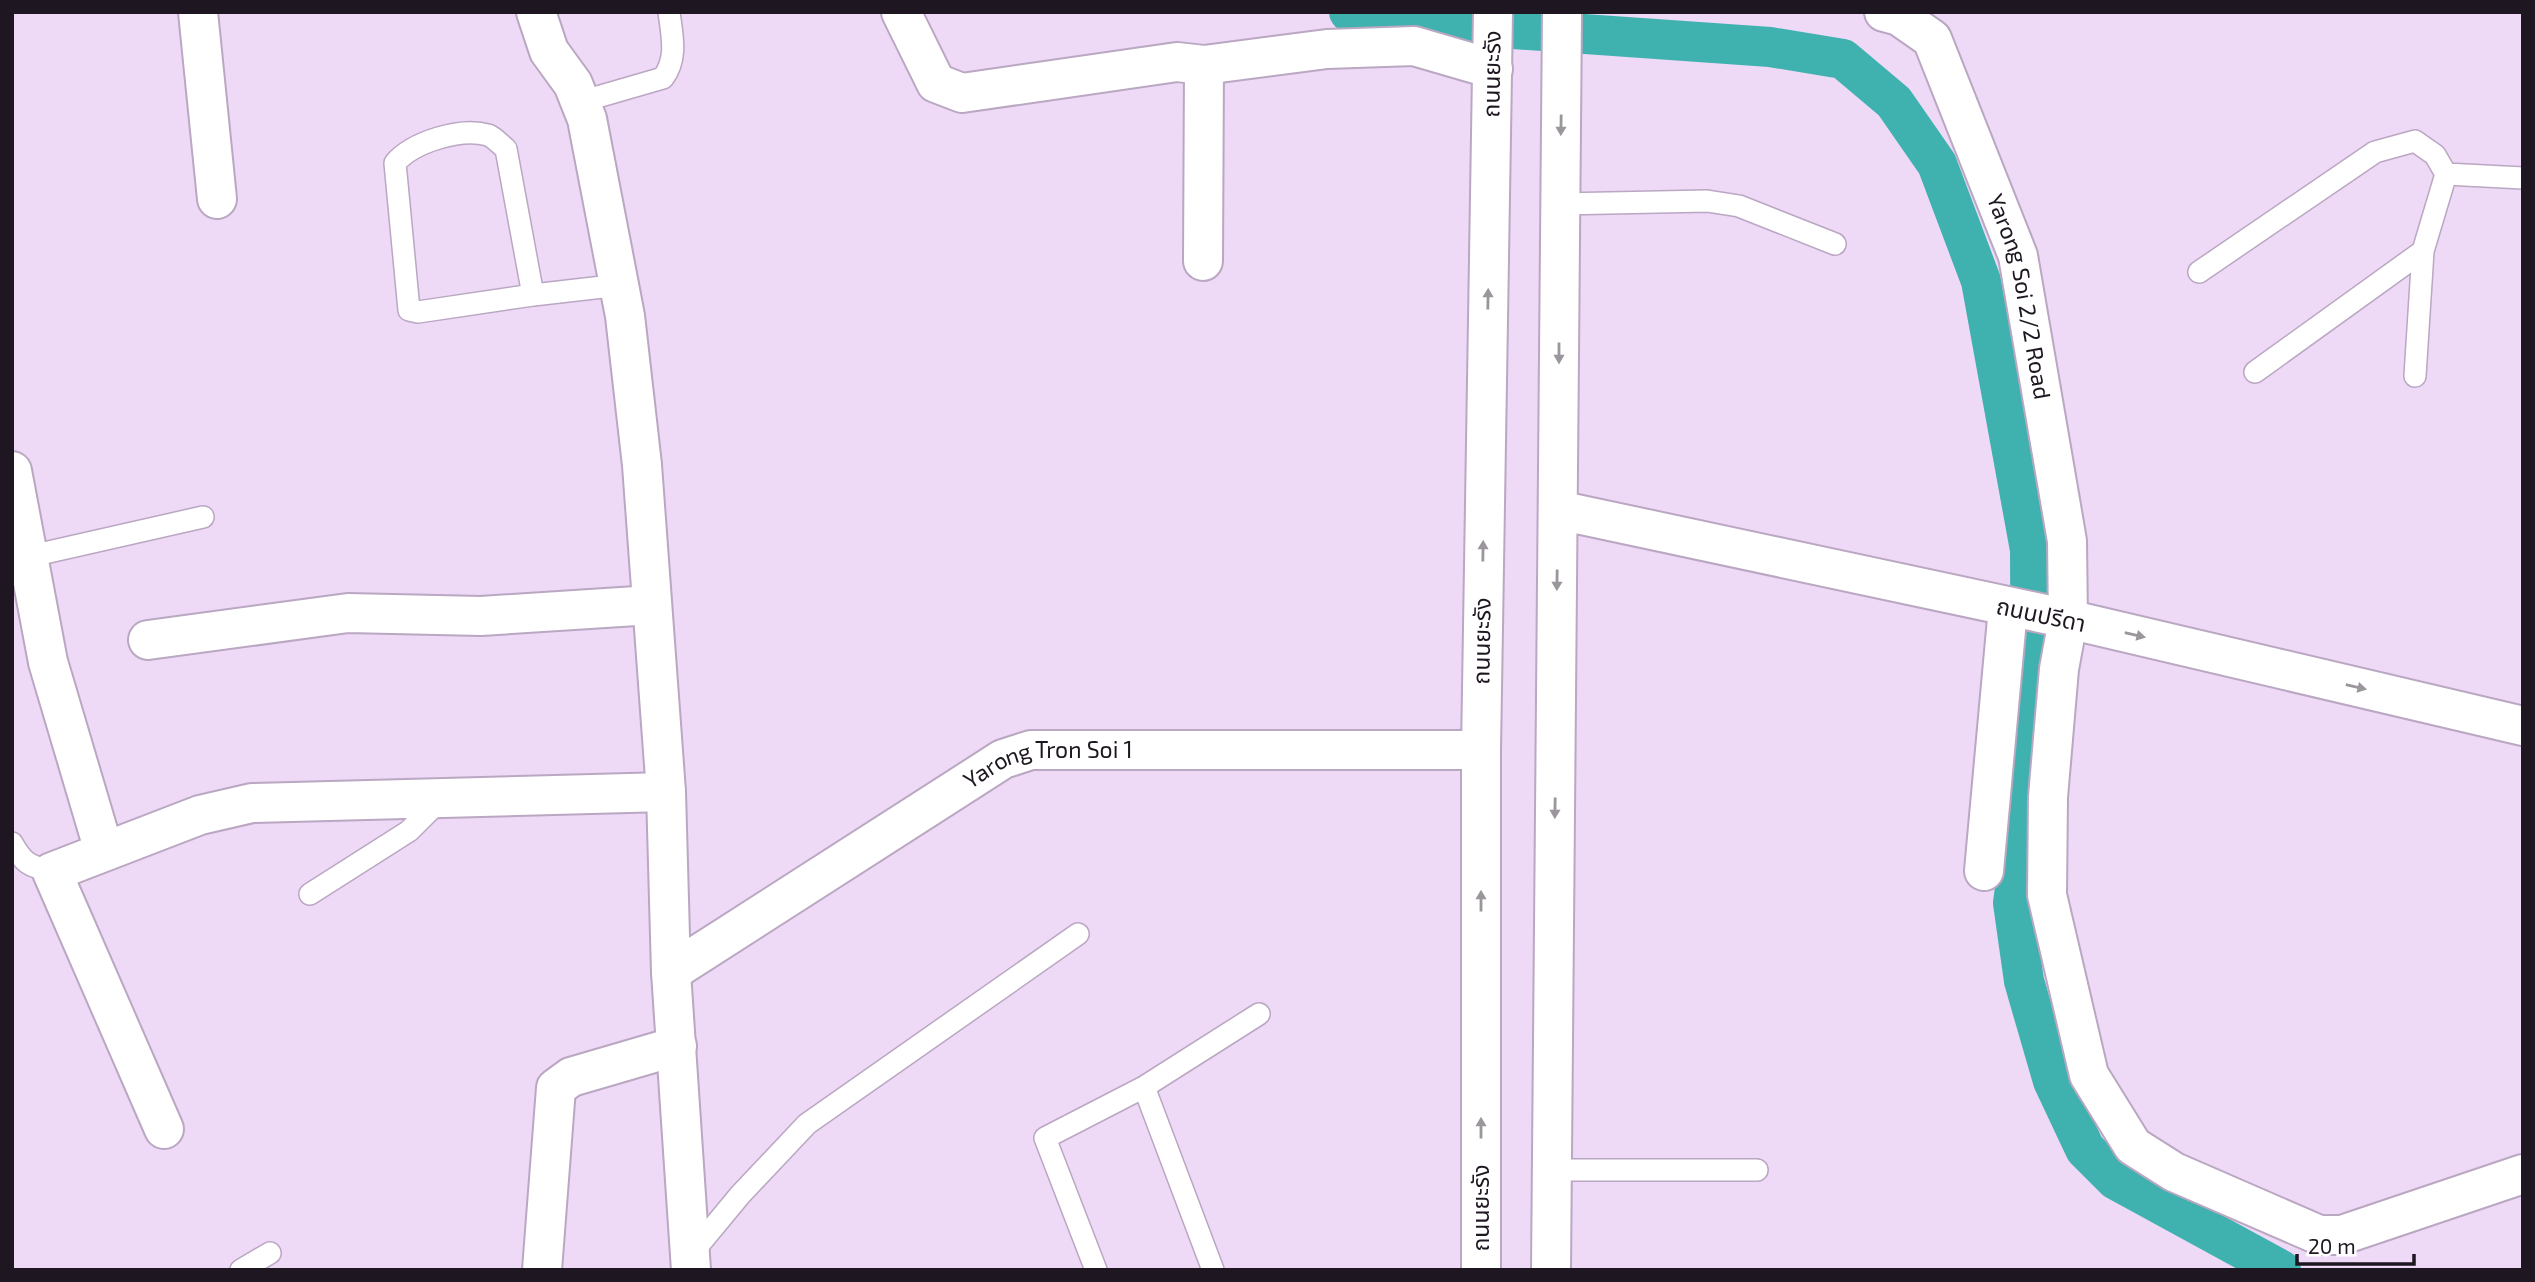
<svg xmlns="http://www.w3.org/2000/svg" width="2535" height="1282" font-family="'Exo 2','Noto Sans Thai',sans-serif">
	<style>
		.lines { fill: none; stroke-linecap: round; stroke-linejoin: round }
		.canal { stroke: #3fb2b0; stroke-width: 40 }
		.lane-casing { stroke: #baa7c2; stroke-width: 24 }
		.street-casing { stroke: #baa7c2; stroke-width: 42 }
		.secondary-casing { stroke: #baa7c2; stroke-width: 42 }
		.lane { stroke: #fff; stroke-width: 21 }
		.street { stroke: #fff; stroke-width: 38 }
		.secondary { stroke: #fff; stroke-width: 38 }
		.oneway { fill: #9a969b }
		.labels { text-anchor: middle; stroke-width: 5; stroke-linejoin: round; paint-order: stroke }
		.street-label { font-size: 23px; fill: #1e1620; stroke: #fff }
	</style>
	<rect width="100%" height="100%" fill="#eed9f6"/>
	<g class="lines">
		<path class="canal" d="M1349,12L1414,22L1770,47L1843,59L1894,102L1937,164L1981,281L2030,550L2031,769L2013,903L2024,981L2053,1081L2085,1149L2116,1180L2281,1270"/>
		<g class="lane-casing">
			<path id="lane" d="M580,102L663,78C678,58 672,36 669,12
				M2446,174L2523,178
				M1560,204L1707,201L1739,206L1835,244
				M2199,272L2375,152L2415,141L2435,155L2446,174L2423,251L2255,372
				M533,295L418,312L409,310L395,163C413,142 461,127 488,135C494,137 501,145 506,149L533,295L620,285
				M2415,376L2423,251
				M31,556L203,517
				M12,843C23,863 30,867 52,871
				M310,894L409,831L441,799
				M1144,1087L1213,1270
				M1552,1170H1757
				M692,1253L740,1195L807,1124L1078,934
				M241,1270L270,1253
				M1096,1270L1045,1138L1144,1087L1259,1014"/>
		</g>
		<g class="street-casing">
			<g id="street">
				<path d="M198,12L217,199"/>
				<path d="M536,12L549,51L573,84L587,119L625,316L642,465L666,792L671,972L691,1270"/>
				<path d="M901,12L936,83L962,93L1177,62L1204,65"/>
				<path id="s1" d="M1884,12L1899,16L1932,39L2018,256L2067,541L2068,620L2059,669L2048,797L2047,895L2089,1075L2133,1146L2174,1172L2319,1235H2342L2523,1174"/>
				<path d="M1203,261L1204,65L1327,49L1414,46L1493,69"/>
				<path d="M12,471L48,662L104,851"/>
				<path d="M148,640L348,613L481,616L652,605"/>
				<path d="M1984,871L2008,608"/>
				<path id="s2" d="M671,972L1003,759L1031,750H1481"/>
				<path d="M164,1129L52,872L200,815L252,803L666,792"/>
				<path d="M542,1270L556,1088L571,1077L677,1046"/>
			</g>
		</g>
		<g class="secondary-casing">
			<path id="secondary" d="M1558,510L2059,617L2523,726
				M1481,1270V750L1493,12
				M1551,1270L1562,12"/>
		</g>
		<use href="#lane" class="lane"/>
		<use href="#street" class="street"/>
		<use href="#secondary" class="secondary"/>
	</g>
	<defs><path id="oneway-solid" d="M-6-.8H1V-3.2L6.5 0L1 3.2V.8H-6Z" transform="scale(1.75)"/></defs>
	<g class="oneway">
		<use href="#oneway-solid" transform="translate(1561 125) rotate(91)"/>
		<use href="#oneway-solid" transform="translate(1488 299) rotate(-89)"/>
		<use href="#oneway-solid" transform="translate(1559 353) rotate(90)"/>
		<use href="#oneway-solid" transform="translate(1483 551) rotate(-89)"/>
		<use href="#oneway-solid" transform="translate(1557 580) rotate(91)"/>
		<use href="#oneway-solid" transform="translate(2135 635) rotate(13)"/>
		<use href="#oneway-solid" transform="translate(2356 687) rotate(13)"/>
		<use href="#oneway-solid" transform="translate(1555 808) rotate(91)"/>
		<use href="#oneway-solid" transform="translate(1481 901) rotate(-90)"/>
		<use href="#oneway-solid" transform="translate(1481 1128) rotate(-90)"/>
	</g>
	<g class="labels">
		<g class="street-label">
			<text transform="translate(1492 74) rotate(-89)" y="8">ถนนยะรัง</text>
			<text dy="8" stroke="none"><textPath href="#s1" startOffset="329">Yarong Soi 2/2 Road</textPath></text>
			<text transform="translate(2041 615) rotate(12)" y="8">ถนนปรีดา</text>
			<text transform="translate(1482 641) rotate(-89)" y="8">ถนนยะรัง</text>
			<text dy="8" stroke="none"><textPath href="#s2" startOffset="438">Yarong Tron Soi 1</textPath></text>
			<text transform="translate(1481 1208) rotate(-90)" y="8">ถนนยะรัง</text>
		</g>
	</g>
	<rect width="2535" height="1282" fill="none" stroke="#1e1620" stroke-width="28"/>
	<path d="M2297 1254v10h117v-10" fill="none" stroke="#1e1620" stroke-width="3.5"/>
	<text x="2308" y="1254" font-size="21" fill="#1e1620" stroke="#ffffff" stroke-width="5" paint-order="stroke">20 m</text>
</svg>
